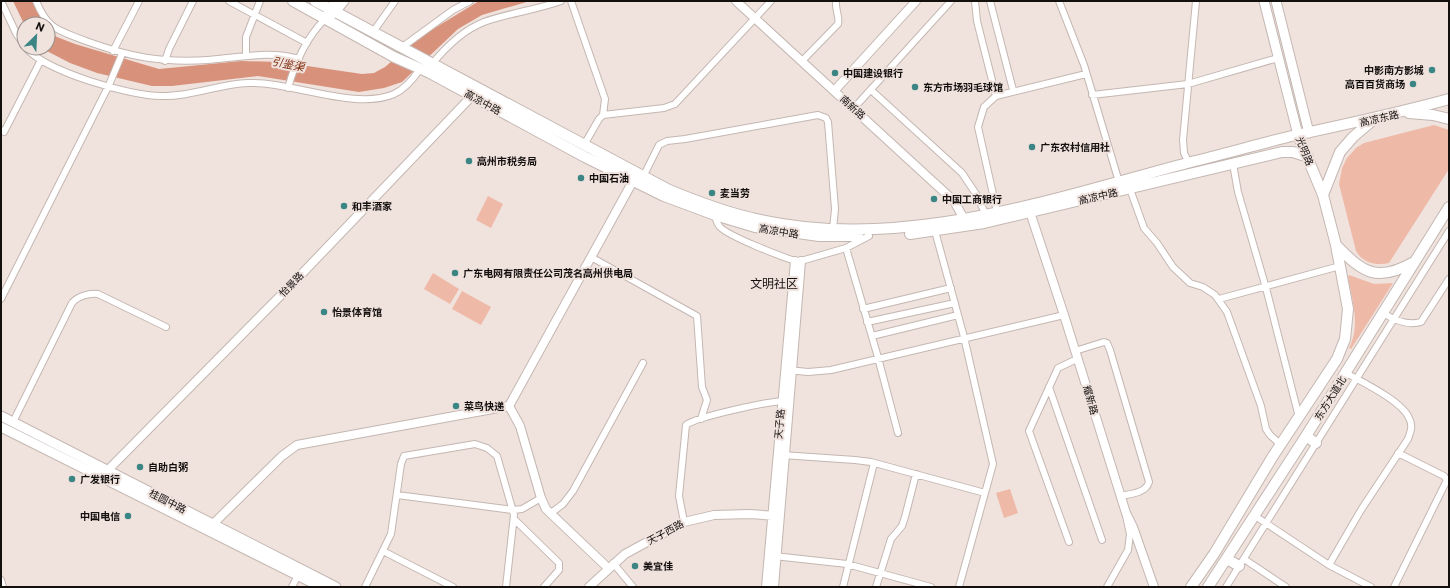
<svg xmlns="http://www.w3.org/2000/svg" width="1450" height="588" font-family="Commissioner,'Noto Sans SC',sans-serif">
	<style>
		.green { fill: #efb9a7 }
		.water { fill: #d8927c }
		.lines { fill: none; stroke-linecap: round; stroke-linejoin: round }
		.minor-casing { stroke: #c4b7b2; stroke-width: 8 }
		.tertiary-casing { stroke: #c4b7b2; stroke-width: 10 }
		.secondary-casing { stroke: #c4b7b2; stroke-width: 11 }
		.primary-casing { stroke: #c4b7b2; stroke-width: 12 }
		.minor { stroke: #fff; stroke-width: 6 }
		.tertiary { stroke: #fff; stroke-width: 8 }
		.secondary { stroke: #fff; stroke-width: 9 }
		.primary { stroke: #fff; stroke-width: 10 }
		.poi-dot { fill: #3c8585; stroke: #f0e2dd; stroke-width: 1.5 }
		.labels { text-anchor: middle; stroke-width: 4; stroke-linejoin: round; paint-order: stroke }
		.poi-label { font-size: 10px; font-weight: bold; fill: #14100e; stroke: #f0e2dd; text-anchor: start }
		.street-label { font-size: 10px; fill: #14100e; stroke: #f0e2dd }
		.water-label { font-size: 11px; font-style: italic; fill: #7d2b0b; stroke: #f0e2dd }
		.quarter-label { font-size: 12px; fill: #14100e; stroke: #f0e2dd }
	</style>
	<rect width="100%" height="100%" fill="#f0e2dd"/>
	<path class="green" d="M1434,125L1449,130V169L1389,263C1376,266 1363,263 1356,251L1339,184L1342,168L1347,158L1356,148L1364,143Z
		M488,196L503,204L491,228L476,220Z
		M433,273L459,289L450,304L424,289Z
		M1349,275L1374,284L1393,283L1351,349L1349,348C1361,325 1352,301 1348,277Z
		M462,291L491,307L481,325L452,309Z
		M1010,489L1018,513L1004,518L996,493Z"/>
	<path class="water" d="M13,1H33L44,24H24Z
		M479,1H530L482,15L458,29L402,82L384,88L359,92L258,76L172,86H152L97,73L70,63L41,48H48V30L57,37L75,44L159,69L241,61L280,62L362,74L374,73L385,67L420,37Z"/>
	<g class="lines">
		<g class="minor-casing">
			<path id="minor" d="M1,1L16,33L24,45
				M36,1C48,30 58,30 86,41C130,57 161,63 208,60C239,58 268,50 299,59
				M229,1L307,43
				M571,1L605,99L603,115
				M975,1L977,21L996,96
				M990,1L1013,90
				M1059,1L1084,65L1119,182
				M373,32L395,1
				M26,48C47,72 130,96 161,96C191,97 219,84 248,83C290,81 355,111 394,94C405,89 414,78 420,69
				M401,48L453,10L470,1
				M113,51L139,1
				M246,55V37L260,1
				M165,61L169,49L193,1
				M802,61L838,24C840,17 835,10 836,1
				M432,64C446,47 463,30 484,22C509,13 536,10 561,1
				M288,88C295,63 307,37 325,19
				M871,90L962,173L976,194L986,215
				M1092,95L1188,84L1278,58
				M854,108L951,1
				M1,130L4,132L41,60
				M584,145L599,119L603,115L664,108L675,104L771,1
				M1189,163L1184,153L1183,140L1196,1
				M1233,164L1238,192L1266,288L1299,417
				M643,177L659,145L667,141L685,139L818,115L826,118L828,122L835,209L833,229
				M1130,189L1144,228L1157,243L1173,267L1190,283L1203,287L1215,295L1227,312L1261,406L1266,429L1270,435L1281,445
				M997,212L978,127L984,107L996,96L1086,74
				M715,215C716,220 717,224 720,227C730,237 780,256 795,261H801L846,248L869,236
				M935,231L964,337L993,464L959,587
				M846,248L877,354L898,433
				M591,257L697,316L702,387L707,400L701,419
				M1,299L109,85L122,54
				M1219,299L1340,266
				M863,309L951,288
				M1383,313C1394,320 1408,326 1421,322L1449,279
				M867,322L955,303
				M872,336L958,315
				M1075,351L1104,342L1107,343L1110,350L1149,482C1146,493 1131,494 1120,496
				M788,370L808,372L831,370L1064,315
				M1049,387L1102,540
				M13,422L72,303C78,296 89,293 98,294L166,327
				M782,455L855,460L871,462L985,493
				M397,495L513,510L522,509L541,498
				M551,513L563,504L573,491L643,363
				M1255,516L1329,565L1371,587
				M514,519L559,563V570L544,587
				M684,522L679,496L686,425C696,417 773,400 787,401
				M1069,542L1029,431L1058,368L1077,359
				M383,551L453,587
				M774,556L847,564L931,587
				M1244,559L1286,587
				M613,563L633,587
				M1329,565L1361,510L1408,439C1411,431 1413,425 1409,418C1402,401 1362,382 1346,373
				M1,580L3,587
				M292,587L298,575
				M365,587L391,534L401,464L404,456L475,444L487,448L497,456L514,515L506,587
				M843,587L874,463
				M876,587L891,539L902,526L905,517L916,474
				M1107,587L1128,550L1130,534L1126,516
				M1226,587L1449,231
				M1394,587L1447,480L1444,476L1398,453"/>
		</g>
		<g class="tertiary-casing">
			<path id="tertiary" d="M736,1L954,201L964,219
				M835,90L916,1
				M1030,212L1064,315L1126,513L1133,527L1154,587
				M509,406L520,426L541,498L546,509L608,568
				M108,470L294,282L472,96
				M213,524L282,456L297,445L509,406L633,181
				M589,587L625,554L684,522L714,515L750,514L776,516
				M766,587L795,261
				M774,587L801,261"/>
		</g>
		<g class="secondary-casing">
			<path id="secondary" d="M1264,1L1298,135
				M1276,1L1309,133
				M327,15L335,1
				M325,19L335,12L344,1
				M1,416L336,587
				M1,427L321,587"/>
		</g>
		<g class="primary-casing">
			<path id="primary" d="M293,1L394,57L430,73L585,157L664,196L715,215L755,227L819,236H858
				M315,1L669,190C696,201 724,212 752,218C900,254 1053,198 1195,161C1229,153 1262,143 1296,135C1347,124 1398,113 1449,99
				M1409,113L1433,115L1449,119
				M1323,195L1340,152L1353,137L1373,120
				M910,234L984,223L1282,152H1293L1308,157
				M1336,245C1363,273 1377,283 1414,262
				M1306,436L1316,443
				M1227,559L1239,566
				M1191,587L1214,554L1273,456L1337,359L1345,339L1348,309L1336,245L1323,195L1298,135
				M1208,587L1306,436L1449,207"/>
		</g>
		<use href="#minor" class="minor"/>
		<use href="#tertiary" class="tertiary"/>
		<use href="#secondary" class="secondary"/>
		<use href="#primary" class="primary"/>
	</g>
	<g class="poi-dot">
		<circle cx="1432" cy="70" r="4"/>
		<circle cx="835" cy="73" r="4"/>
		<circle cx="1413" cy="84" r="4"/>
		<circle cx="915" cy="87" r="4"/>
		<circle cx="1032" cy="147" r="4"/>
		<circle cx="469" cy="161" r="4"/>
		<circle cx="581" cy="178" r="4"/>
		<circle cx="712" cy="193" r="4"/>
		<circle cx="934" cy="199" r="4"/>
		<circle cx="344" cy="206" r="4"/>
		<circle cx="455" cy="273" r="4"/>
		<circle cx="324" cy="312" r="4"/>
		<circle cx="456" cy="406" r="4"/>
		<circle cx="140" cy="467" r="4"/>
		<circle cx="72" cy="479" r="4"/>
		<circle cx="128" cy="516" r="4"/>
		<circle cx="635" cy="566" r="4"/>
	</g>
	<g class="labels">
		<g class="poi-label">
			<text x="1424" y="74" text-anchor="end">中影南方影城</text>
			<text x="843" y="77">中国建设银行</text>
			<text x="1405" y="88" text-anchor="end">高百百货商场</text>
			<text x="923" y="91">东方市场羽毛球馆</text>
			<text x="1040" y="151">广东农村信用社</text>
			<text x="477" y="165">高州市税务局</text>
			<text x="589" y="182">中国石油</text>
			<text x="720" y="197">麦当劳</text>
			<text x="942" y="203">中国工商银行</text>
			<text x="352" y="210">和丰酒家</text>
			<text x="463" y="277">广东电网有限责任公司茂名高州供电局</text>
			<text x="332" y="316">怡景体育馆</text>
			<text x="464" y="410">菜鸟快递</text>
			<text x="148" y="471">自助白粥</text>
			<text x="80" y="483">广发银行</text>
			<text x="120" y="520" text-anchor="end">中国电信</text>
			<text x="643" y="570">美宜佳</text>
		</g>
		<g class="street-label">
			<text transform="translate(483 102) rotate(29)" y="4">高凉中路</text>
			<text transform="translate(853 107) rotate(42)" y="4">南新路</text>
			<text transform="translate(1379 118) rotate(-13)" y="4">高凉东路</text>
			<text transform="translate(1305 151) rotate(68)" y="4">光明路</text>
			<text transform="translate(1098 196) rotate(-13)" y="4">高凉中路</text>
			<text transform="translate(779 231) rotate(9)" y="4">高凉中路</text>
			<text transform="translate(291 284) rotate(-46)" y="4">怡景路</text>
			<text transform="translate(1330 398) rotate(-58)" y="4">东方大道北</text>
			<text transform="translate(1091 400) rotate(74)" y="4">耀新路</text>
			<text transform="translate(779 424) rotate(-85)" y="4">天子路</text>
			<text transform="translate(168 501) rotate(27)" y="4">桂圆中路</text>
			<text transform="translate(665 532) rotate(-28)" y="4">天子西路</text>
		</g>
		<g class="water-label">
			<text transform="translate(288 64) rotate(11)" y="4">引鉴渠</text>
		</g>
		<g class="quarter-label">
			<text x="774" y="288">文明社区</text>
		</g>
	</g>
	<rect width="1450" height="588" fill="none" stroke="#14100e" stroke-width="4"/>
	<g transform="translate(36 36) rotate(24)"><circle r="19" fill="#f0e2dd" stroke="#988e8a"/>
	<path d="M0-3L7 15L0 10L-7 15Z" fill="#3c8585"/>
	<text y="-6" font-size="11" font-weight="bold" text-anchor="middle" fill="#14100e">N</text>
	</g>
</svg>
